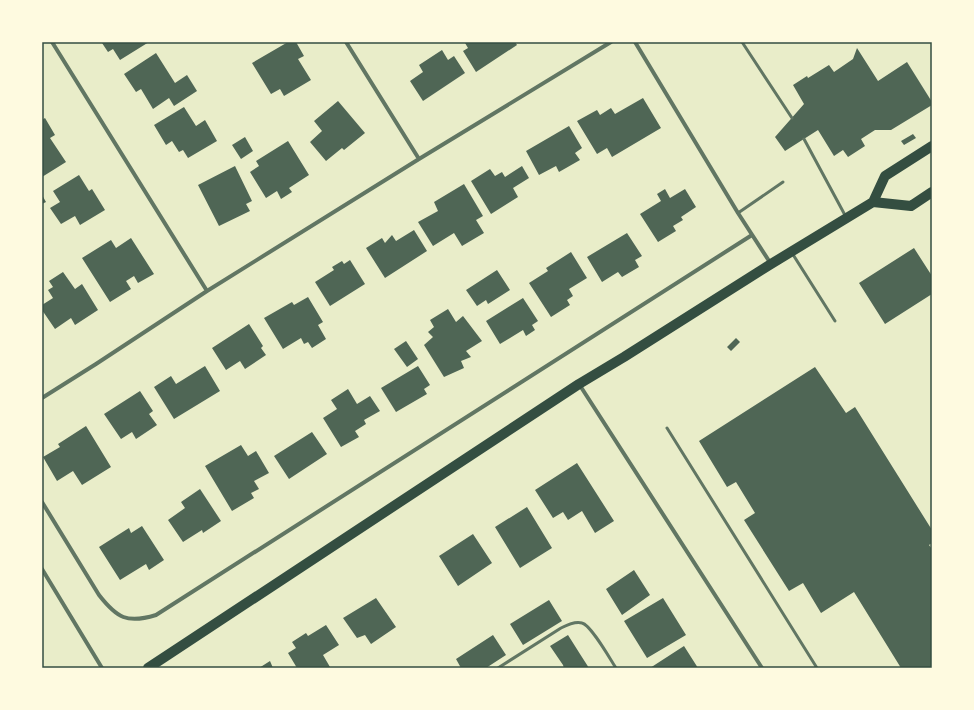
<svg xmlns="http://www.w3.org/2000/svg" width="974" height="710" font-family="Rubik,sans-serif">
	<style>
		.building { fill: #4f6655 }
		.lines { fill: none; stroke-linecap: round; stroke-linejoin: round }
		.service { stroke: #617663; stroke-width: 3 }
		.minor { stroke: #617663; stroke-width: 4 }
		.primary { stroke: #344e41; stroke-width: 10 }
		.neatline { fill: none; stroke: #344e41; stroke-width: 1.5 }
	</style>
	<rect width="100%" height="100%" fill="#e9edc9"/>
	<path class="building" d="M103,42H149L120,60L113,49L108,52L102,43Z
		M288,42H296L304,56L298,59L311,80L284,96L280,89L271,94L252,63Z
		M466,42H515L517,45L476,72L463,51L468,48L465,43Z
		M857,48L878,81L907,62L932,102V105L891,130H875L861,139L865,146L848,157L843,150L834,156L818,130L785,151L775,137L804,104L793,85L807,76L808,78L829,65L834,72L853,59Z
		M442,50L448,60L454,56L465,73L423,101L410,81L423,72L419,65Z
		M156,53L175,83L187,75L197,91L174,106L169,98L153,109L141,89L136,92L124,74Z
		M643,98L661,128L612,157L607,148L597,154L577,121L597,110L600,115L611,108L615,114Z
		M338,101L365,133L344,150L342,148L326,161L310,142L322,131L314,121Z
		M184,107L196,126L205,120L217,141L188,158L183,150L179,152L172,141L166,145L154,125Z
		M45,118L55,135L50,138L66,162L42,177V120Z
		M569,126L582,148L575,153L580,160L559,172L556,166L539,175L526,151Z
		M913,134L916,138L904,145L901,141Z
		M245,137L253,151L241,159L232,145Z
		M288,141L309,175L289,188L292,192L281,199L277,191L266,198L250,172L259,166L256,161Z
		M235,166L252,201L246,204L250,211L219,226L198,185Z
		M522,166L529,178L513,188L518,197L491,214L471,181L490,169L495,176L502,172L505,177Z
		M79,175L89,191L92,189L105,210L80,225L75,216L61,224L50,208L60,202L53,191Z
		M464,184L483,216L476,220L484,233L462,246L454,233L433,246L418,222L438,211L434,202Z
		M665,189L670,198L685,189L696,207L681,217L683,220L673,226L676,231L658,242L640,214L661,201L657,194Z
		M42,195L46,202L42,204Z
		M414,230L427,251L385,278L366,248L382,238L385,243L392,235L396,241Z
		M627,233L642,256L635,260L639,267L622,277L618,272L602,282L587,257Z
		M131,238L154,274L138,283L134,276L126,281L131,289L110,302L82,258L111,240L116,248Z
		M914,248L932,276V294L885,324L859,283Z
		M571,252L587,278L569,289L573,296L567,300L570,305L551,317L529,283L548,271L546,268Z
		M350,260L365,284L330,306L315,282L334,270L332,267L342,261L344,264Z
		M497,270L510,290L488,304L486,300L477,306L466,290Z
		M63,272L75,289L82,284L98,310L75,325L71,318L55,329L42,310V305L53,298L48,290L53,287L49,281Z
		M308,297L323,322L318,325L326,339L312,348L308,342L304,344L301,338L283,349L264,318L292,302L294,305Z
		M523,298L538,321L532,325L535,330L526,336L523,330L500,344L486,321Z
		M448,309L456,322L463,316L482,341L466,351L471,357L461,361L464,368L444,377L424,345L433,337L428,332L434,327L430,320Z
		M249,324L263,346L261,348L266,355L245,369L240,361L226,370L212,348Z
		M736,338L740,342L731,351L727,347Z
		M406,341L418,359L407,367L394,349Z
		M205,366L220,391L174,419L154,387L171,376L176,384Z
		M418,366L430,385L424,389L427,394L396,412L381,388Z
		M815,367L846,413L855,407L932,530V543L929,545L932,549V668H901L854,592L821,613L803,583L789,591L744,520L755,513L736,482L727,487L699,441Z
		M348,389L357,404L370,396L380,411L364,420L366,424L355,431L359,437L341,447L323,418L337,409L331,400Z
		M140,391L153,411L149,414L157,425L136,439L132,432L121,439L104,414Z
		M86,426L111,467L82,485L73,471L57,481L43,457L60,447L58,444Z
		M312,432L327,454L289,479L274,456Z
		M241,445L248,456L256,451L269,473L254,481L259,489L251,493L254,498L232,511L205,466Z
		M577,463L614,521L595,533L582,511L568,520L563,512L553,518L535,490Z
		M200,489L221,521L203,533L202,530L183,542L168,520L185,508L181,502Z
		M527,507L552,548L520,568L495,527Z
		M142,526L164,560L149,570L146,564L120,580L99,547L129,528L131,533Z
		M473,534L492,563L458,586L439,556Z
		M634,570L650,595L622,615L606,589Z
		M376,598L396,627L371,644L365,635L357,638L343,618Z
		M663,598L686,635L647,658L624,621Z
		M549,600L562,621L523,645L510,624Z
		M326,625L339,645L323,655L330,667L297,668L288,653L296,648L292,642L306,633L308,636Z
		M493,635L506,655L486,668H461L456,659Z
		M568,635L580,654L589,668H564L563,665L550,646Z
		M684,646L698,668H650Z
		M270,661L273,668H259Z"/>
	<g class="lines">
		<path class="service" d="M742,42L792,118
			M804,139L846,217
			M738,213L783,182
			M792,253L835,321
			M667,428L817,668
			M498,668L561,628C567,625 575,621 582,623C591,625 610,659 616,668"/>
		<path class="minor" d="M52,42L207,291
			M346,42L419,159
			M635,42L738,213L771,264
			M579,384L762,668
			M42,398L96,364L207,291L419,159L611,42
			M42,502L99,595C117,618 127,624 156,615L752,235
			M42,569L102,668"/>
		<path class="primary" d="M873,202L911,206L932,192
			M148,668L579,384L624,357L771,264L873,202L885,176L932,146"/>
	</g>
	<rect width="974" height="710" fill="none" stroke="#fefae0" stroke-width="86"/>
	<rect x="43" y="43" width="888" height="624" class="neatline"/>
</svg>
